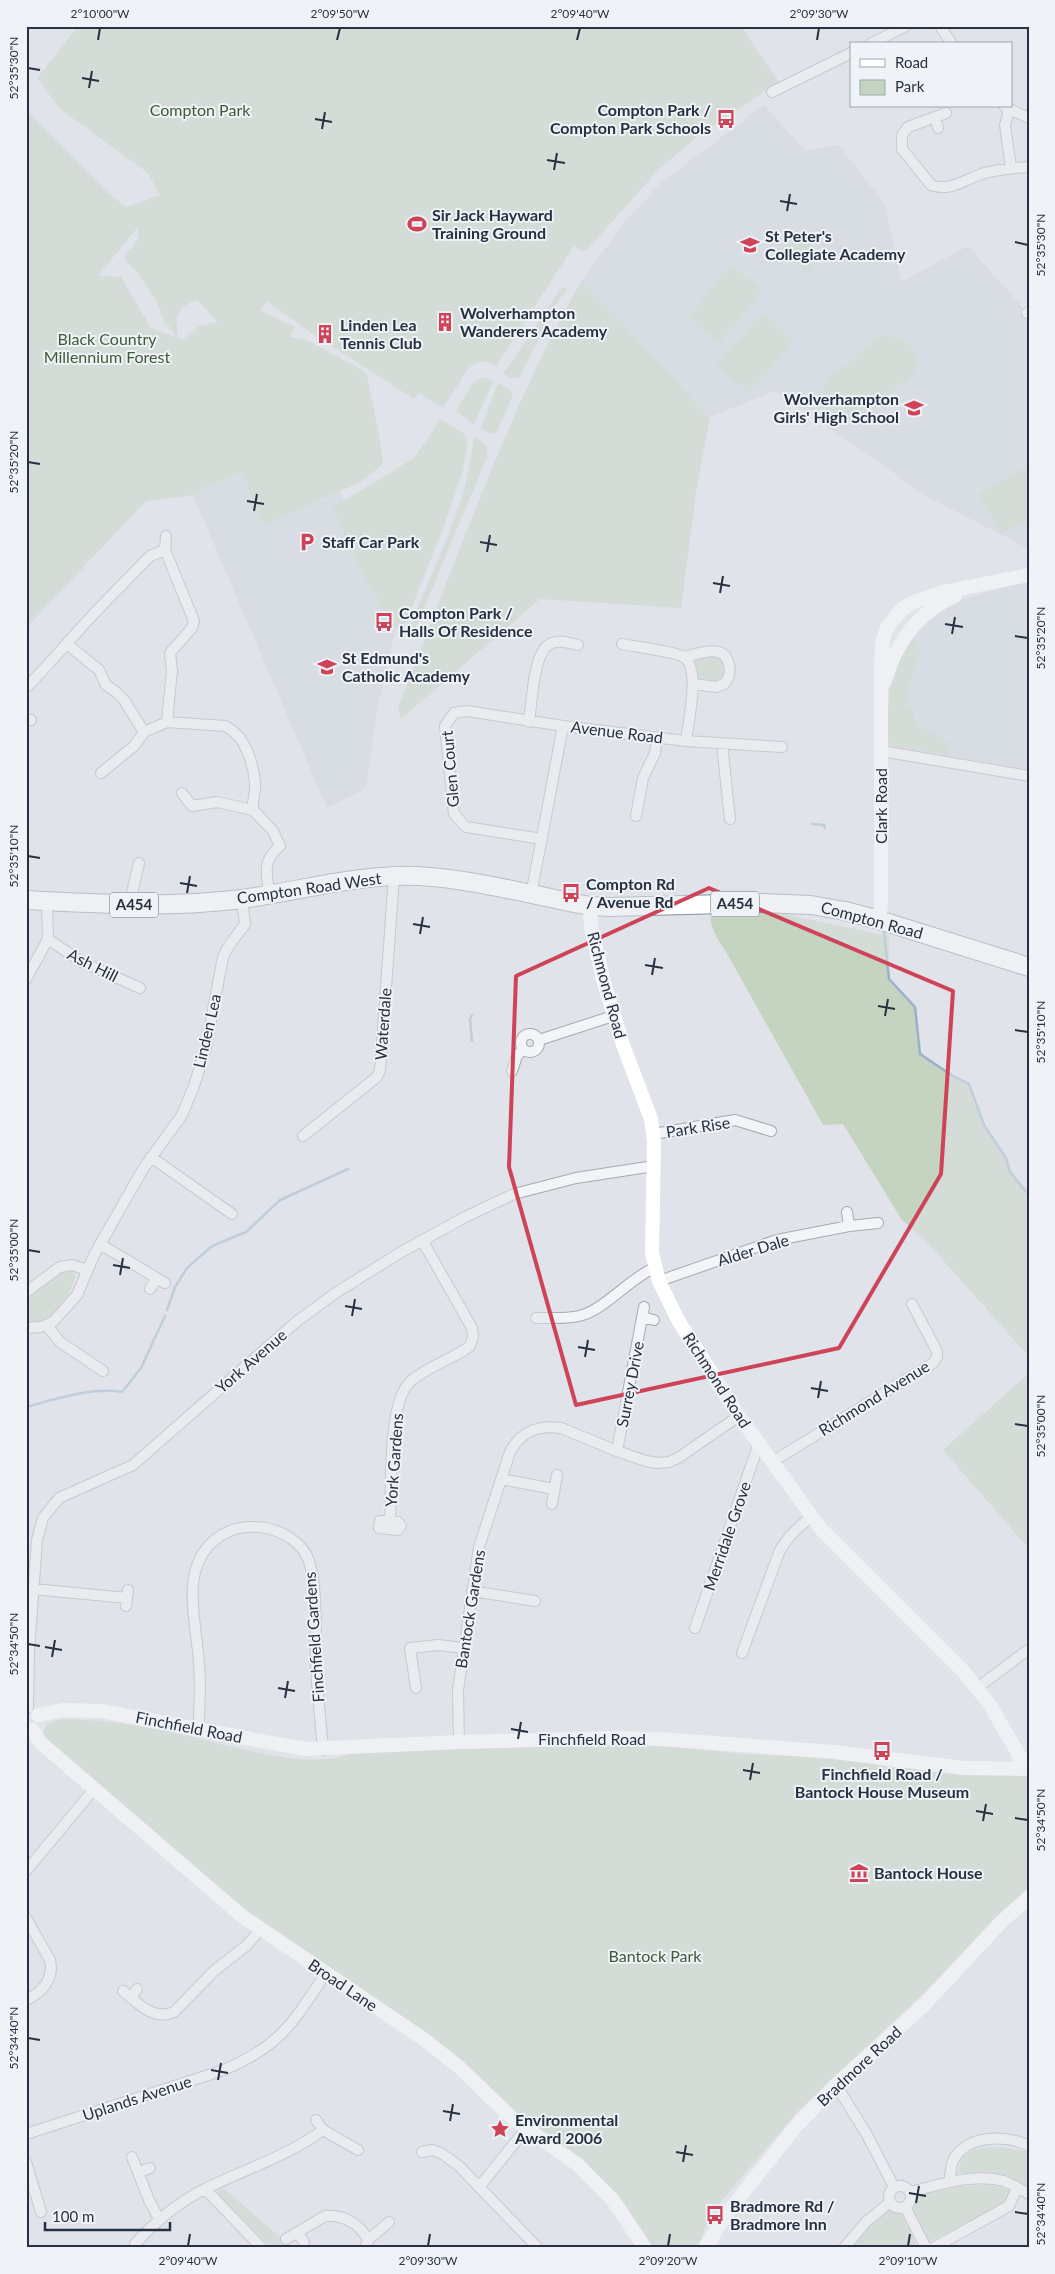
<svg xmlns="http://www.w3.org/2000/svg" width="1055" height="2274" font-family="Lato,sans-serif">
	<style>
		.built { fill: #ced3db }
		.green { fill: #c5d3c1; fill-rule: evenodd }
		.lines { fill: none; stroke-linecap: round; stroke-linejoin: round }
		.stream { stroke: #9ab1c9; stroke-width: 2.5 }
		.street-casing { stroke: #a5aab3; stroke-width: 12 }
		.highway-casing { stroke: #8791a0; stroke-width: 20 }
		.street { stroke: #f3f4f7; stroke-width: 10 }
		.secondary { stroke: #fff; stroke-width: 14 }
		.highway { stroke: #fff; stroke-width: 18 }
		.marked { fill: none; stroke: #cf4359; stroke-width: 4; stroke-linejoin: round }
		.ticks { fill: none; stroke: #283141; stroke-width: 2 }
		.labels { text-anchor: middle; stroke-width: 4; stroke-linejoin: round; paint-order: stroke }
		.shield { fill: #eff2f6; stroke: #646b77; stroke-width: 1 }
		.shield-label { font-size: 15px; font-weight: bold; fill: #283141 }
		.park-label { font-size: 16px; fill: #3d5c35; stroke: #eff2f6 }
		.poi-label { font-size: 16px; font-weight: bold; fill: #283141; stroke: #eff2f6; text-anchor: start }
		.street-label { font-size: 16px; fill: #283141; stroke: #eff2f6 }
		.neatline { fill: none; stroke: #283141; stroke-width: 2 }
		.ticks-label { font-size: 12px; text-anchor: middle; fill: #283141 }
	</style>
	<rect width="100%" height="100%" fill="#e0e3e9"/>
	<path class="built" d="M764,105L805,151L839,145L885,205L901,282L968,246L1029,315V549L930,498L775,391L710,417L582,280L624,223L661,183Z
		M243,473L248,483L314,504L340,492L397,624L377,710L366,788L327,808L193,495L202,488Z
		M1029,580V769L890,746L889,692L913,635L931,617L950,603Z"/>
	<path class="green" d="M78,26H741L779,82L698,136L659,169L589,248L582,251L574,246L496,366L482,361L472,365L468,369L443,408L419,393L414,399L314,335L268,302L260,310L295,327L290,337L307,340L366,372L379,433L383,464L361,482L265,525L242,473L202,488L193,495L146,501L26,628V109L106,191L126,207L160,195L148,173L60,109L37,78ZM137,228L139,236L133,247L125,254L124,259L139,274L159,306L165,324L169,326L176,337L151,328L121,277L98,276ZM197,300L218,322L199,326L185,340L178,338C175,317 176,307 197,300Z
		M796,234L811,246L807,251L815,258L814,265L807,273L780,251Z
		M731,264L763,290L719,343L688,317Z
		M582,280L710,417L696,493L681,608L540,599L401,719L398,708C455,564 506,415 582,280Z
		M562,287L567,289L557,303L520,377L511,378L503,374Z
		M763,313L794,340L749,393L716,366Z
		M881,336C903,334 919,346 916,369C911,378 899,386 891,393C874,408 844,443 826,408C821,397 822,389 827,379Z
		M482,377L488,378L493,382L474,424L456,411L473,383Z
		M498,383L510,390L513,395L497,432L490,434L481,428Z
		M441,419L463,433L468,440L463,470L443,529L402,631H399L371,590L350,549L333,507L414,458Z
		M476,437L487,446V457L412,637L407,634C429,574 469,504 473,440Z
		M1029,465V519L1001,534L978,494Z
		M913,635L920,648L907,696V706L913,710L915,725L950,742L949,755L890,746L887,740L889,692L901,656Z
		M712,653L727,661L723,682L697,683L695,658Z
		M759,909L889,936V979L915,1007L920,1054L953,1076L969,1084L984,1125L1006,1158L1010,1172L1029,1195V1357L926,1241L902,1220L843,1124L823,1125L725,950C717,939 712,930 710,917Z
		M66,1269L75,1272C76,1288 57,1316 42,1322C38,1324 31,1323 26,1324V1296Z
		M1029,1373V1549L943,1450Z
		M66,1719C101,1720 137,1725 172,1732C218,1742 309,1773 351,1753L637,1743L744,1754L839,1758L889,1767L1029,1772V1889L983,1932L928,1989L799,2110L712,2212L697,2248H652L589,2166L262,1927L43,1738C43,1722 52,1720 66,1719Z
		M1001,2147L1029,2152V2190L958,2172C962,2146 979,2148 1001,2147Z
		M988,2185L1011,2188L1007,2198L998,2209L926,2243L910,2210L914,2206L917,2195L960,2186Z
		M222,2187L293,2248H272L218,2196V2191Z
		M890,2208L896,2212H903L917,2248H851L857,2238Z"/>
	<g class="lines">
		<path class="stream" d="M812,824L824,825L825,828
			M884,932L889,979L915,1007L920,1054L953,1076L969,1084L984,1125L1006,1158L1010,1172L1029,1195
			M472,1015L470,1019L472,1041
			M167,1310L175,1287L187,1268L212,1246L246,1232L280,1200L348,1169
			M26,1407C57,1399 90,1387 122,1392L141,1368L165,1316"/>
		<g class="street-casing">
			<path id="street" d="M940,26L952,44
				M870,44L906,26
				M772,92L851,53
				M1005,107L1029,118
				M1009,110L1005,125L1011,168
				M946,113L908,127L902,135V149L931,185C948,192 965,180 981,174C996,170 1013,168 1029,167
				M935,117L938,128
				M1027,313L1029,312
				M166,536L165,550L194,621L192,628L170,653L172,671L167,722
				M114,593L150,556L165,550
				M622,644C636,647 673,651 684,657C701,669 688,722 686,741
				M68,645L99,670L106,685L116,692L124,700L144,732L167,722L225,726C245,735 253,762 255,783C256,791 252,801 253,810L273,831L280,846C262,860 266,875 270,894
				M684,657C698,654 725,642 729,665C731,673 729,678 724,684L716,687L693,684
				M26,688C55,658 82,625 112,595
				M26,720H31
				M529,722C532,704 533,656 548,645C557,639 569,643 578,645
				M722,744L730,819
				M881,751L1029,776
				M101,773L134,746L144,732
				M182,793L192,806L217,802L253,810
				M636,816L643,778L655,753L657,737
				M542,839L466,827L454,814L445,726L454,713L467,711L563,726
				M531,895L563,726L686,741L782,747
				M129,905L139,863
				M48,939L80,961L140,988
				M26,979L48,939L47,901
				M521 1043a9 9 0 1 1 18 0a9 9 0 1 1-18 0Z
				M539,1040L613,1016
				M512,1071L517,1056L523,1049
				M654,1134L735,1120L771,1131
				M303,1136L377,1077L380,1070L394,876
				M151,1157L232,1214
				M847,1212L849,1226
				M100,1244L165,1283
				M659,1281L777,1240L849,1226L878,1223
				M150,1289L157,1278
				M26,1292L60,1267L72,1265L87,1270
				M642,1317L654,1320
				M536,1318C550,1318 566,1319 579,1316C603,1311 629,1279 654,1268
				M47,1326L60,1342L103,1371
				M26,1328L41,1327L53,1322L77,1295L94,1255L143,1169L182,1115L194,1086L206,1047L223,957L228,947L245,924L242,899
				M617,1451L644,1307
				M772,1462L933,1363L937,1357V1351L912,1304
				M501,1479L554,1489
				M552,1504L557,1475
				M390,1521H380L379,1528L398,1530L401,1526L398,1522L390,1521C392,1488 387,1404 410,1382C427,1366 452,1360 470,1346L473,1337L472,1328L422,1240
				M33,1589L127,1598
				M472,1591L535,1601
				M126,1606L128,1590
				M695,1628L759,1443
				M742,1653L780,1550L790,1536L811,1516
				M416,1688L410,1648L438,1645L463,1648
				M977,1688L1029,1649
				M28,1708L29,1652L37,1540L43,1518L59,1498L133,1465L296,1322L337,1292L403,1251L467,1216L514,1194L576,1178L654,1166
				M199,1728C199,1707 201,1685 199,1664C197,1622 178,1569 216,1539C231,1527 247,1525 266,1528C284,1532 303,1543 309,1561C318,1589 315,1633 316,1663C317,1692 321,1721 323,1750
				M459,1742L458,1690L479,1547L510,1452C521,1431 538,1425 561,1428L617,1451L646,1461L657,1463L669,1462L678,1458L739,1416
				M26,1871L95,1788
				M26,1918L50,1960C54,1979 43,1992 26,2000
				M123,1991C138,2003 153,2021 174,2012L214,1971L247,1945L261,1929
				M131,1998L137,1989
				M836,2085L866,2133L894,2187
				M316,2120L323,2130L358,2150
				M26,2134L221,2071C280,2047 292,2024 326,1973
				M422,2152L432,2150L441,2153L459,2166L538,2248
				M132,2157L149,2200L159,2219
				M26,2162L41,2212
				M139,2172L150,2168
				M950,2182C950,2175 950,2166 954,2159C968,2134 1007,2135 1029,2146
				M889 2197a11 11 0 1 1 22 0a11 11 0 1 1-22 0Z
				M480,2186L526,2129
				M205,2189L262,2248
				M911,2192C940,2184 974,2173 1004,2181C1012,2184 1021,2190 1029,2194
				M905,2207L926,2248
				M298,2234L304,2242
				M286,2239L325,2216C343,2214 360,2224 368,2240L365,2248
				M368,2240L389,2222
				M135,2244C155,2222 178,2202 205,2189C245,2169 286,2157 323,2130
				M844,2248L866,2222L890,2202
				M933,2248L1009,2206L1017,2188"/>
		</g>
		<g class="highway-casing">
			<path id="highway" d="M26,900C98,904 170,908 242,899C293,892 344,878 396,876C457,874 529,895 590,906L610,907L762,903L811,905L845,911L879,920L1029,967"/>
		</g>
		<use href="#street" class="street"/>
		<path class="secondary" d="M884,682C896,643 917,612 955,596
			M590,906L591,928L603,979L622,1042L651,1119L654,1142L652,1253L659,1281L678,1320L739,1416L821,1529L963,1671L990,1705L1027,1769
			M879,920L881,905V665L883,639L888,626L901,610L911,603L943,592L1029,575
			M38,1715L63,1710L101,1711L305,1749L459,1742L612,1738L660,1739L834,1752L964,1768L1029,1769
			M32,1730L41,1743L242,1916L425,2040L460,2068L512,2118L577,2164L613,2200L645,2248
			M705,2248L728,2212L797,2125L836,2085L923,2006L1000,1923L1029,1897"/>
		<use href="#highway" class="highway"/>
	</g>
	<path d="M0 0H1055V2274H0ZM709,888L953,991L941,1174L839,1348L576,1405L509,1167L516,976Z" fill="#e0e3e9" fill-opacity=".55" fill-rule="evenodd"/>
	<path class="marked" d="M709,888L953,991L941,1174L839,1348L576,1405L509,1167L516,976Z"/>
	<path class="ticks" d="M98,40L100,28M337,40L340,28M577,40L580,28M817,40L819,28M28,68L40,70M82,78L99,81M89,88L92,71M315,119L332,122M322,129L325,112M547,160L565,163M554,170L557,153M780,201L797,204M787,211L790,194M1015,242L1028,245M28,462L40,464M247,501L264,504M254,511L257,494M480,542L497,545M487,552L490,535M713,583L730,586M720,593L723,576M945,624L963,627M952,634L955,617M1015,636L1028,638M28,856L40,858M180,883L197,886M187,893L190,876M413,924L430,927M420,934L423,917M645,965L663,968M652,975L655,958M878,1006L895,1009M885,1016L888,999M1015,1030L1028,1032M28,1250L40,1252M113,1265L130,1268M120,1275L123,1258M345,1306L362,1309M352,1316L355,1299M578,1347L595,1350M585,1357L588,1340M811,1388L828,1391M818,1398L821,1381M1015,1424L1028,1426M28,1644L40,1646M45,1647L62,1650M52,1657L55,1640M278,1688L295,1691M285,1698L288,1681M511,1729L528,1732M518,1739L521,1722M743,1770L760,1773M750,1780L753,1763M976,1811L993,1814M1015,1818L1028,1820M983,1821L986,1804M28,2038L40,2040M211,2070L228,2073M218,2080L221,2063M443,2111L460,2114M450,2121L453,2104M676,2152L693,2155M683,2162L686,2145M909,2193L926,2196M916,2203L919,2186M1015,2212L1028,2214M188,2246L190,2234M428,2246L430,2234M668,2246L670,2234M908,2246L910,2234"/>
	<defs>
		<g id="bus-bare" transform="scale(1.5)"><path d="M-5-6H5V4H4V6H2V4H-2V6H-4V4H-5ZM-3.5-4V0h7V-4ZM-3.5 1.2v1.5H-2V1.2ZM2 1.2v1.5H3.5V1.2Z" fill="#cf4359" stroke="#eff2f6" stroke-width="2.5" paint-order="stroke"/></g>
		<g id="stadium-bare" transform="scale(1.5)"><path d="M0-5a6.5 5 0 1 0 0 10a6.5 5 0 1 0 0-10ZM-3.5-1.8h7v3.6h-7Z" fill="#cf4359" stroke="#eff2f6" stroke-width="2.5" paint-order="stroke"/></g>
		<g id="school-bare" transform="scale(1.5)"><path d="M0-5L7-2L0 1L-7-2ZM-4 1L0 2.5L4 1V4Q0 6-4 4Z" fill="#cf4359" stroke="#eff2f6" stroke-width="2.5" paint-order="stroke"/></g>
		<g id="building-bare" transform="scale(1.5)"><path d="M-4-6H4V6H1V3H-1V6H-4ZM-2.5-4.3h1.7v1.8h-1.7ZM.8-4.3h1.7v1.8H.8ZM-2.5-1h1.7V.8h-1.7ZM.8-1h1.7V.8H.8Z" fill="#cf4359" stroke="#eff2f6" stroke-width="2.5" paint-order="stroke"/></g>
		<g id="parking-bare" transform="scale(1.5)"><path d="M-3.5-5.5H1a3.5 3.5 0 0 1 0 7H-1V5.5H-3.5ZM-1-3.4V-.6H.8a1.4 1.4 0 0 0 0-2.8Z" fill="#cf4359" stroke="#eff2f6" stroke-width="2.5" paint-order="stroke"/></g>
		<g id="museum-bare" transform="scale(1.5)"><path d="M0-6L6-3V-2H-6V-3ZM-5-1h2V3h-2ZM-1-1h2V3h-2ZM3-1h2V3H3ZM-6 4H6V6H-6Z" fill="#cf4359" stroke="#eff2f6" stroke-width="2.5" paint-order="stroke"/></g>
		<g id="sight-bare" transform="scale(1.5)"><path d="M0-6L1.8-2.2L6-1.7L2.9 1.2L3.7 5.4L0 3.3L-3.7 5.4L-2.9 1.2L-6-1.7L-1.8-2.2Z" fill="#cf4359" stroke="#eff2f6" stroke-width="2.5" paint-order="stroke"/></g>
	</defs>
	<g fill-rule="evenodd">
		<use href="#bus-bare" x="726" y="119"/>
		<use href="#stadium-bare" x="417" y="224"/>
		<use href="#school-bare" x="750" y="245"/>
		<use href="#building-bare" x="445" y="322"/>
		<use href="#building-bare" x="325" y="334"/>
		<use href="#school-bare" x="914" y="408"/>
		<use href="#parking-bare" x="307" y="542"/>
		<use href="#bus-bare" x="384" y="622"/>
		<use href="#school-bare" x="327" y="667"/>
		<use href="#bus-bare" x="571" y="893"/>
		<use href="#bus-bare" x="882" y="1751"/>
		<use href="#museum-bare" x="859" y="1873"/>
		<use href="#sight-bare" x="500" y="2129"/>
		<use href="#bus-bare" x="715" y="2215"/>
	</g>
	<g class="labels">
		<g class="shield">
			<rect x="711" y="891.5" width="48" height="25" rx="4"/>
			<rect x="110" y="892.5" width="48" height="25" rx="4"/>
		</g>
		<g class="shield-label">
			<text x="735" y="909">A454</text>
			<text x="134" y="910">A454</text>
		</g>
		<g class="park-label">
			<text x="200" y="116">Compton Park</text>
			<text x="107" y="345">Black Country<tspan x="107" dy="18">Millennium Forest</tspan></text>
			<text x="655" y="1962">Bantock Park</text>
		</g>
		<g class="poi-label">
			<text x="711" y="116" text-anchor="end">Compton Park /<tspan x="711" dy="18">Compton Park Schools</tspan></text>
			<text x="432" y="221">Sir Jack Hayward<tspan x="432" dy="18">Training Ground</tspan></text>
			<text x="765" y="242">St Peter's<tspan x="765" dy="18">Collegiate Academy</tspan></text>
			<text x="460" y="319">Wolverhampton<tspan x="460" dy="18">Wanderers Academy</tspan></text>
			<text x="340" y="331">Linden Lea<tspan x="340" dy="18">Tennis Club</tspan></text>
			<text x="899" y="405" text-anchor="end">Wolverhampton<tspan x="899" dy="18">Girls' High School</tspan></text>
			<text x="322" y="548">Staff Car Park</text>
			<text x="399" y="619">Compton Park /<tspan x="399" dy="18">Halls Of Residence</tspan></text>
			<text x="342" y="664">St Edmund's<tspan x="342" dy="18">Catholic Academy</tspan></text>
			<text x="586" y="890">Compton Rd<tspan x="586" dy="18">/ Avenue Rd</tspan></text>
			<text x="882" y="1780" text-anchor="middle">Finchfield Road /<tspan x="882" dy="18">Bantock House Museum</tspan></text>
			<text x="874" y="1879">Bantock House</text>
			<text x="515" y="2126">Environmental<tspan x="515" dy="18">Award 2006</tspan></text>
			<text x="730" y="2212">Bradmore Rd /<tspan x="730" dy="18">Bradmore Inn</tspan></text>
		</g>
		<g class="street-label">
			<text transform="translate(617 732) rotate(7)" y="6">Avenue Road</text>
			<text transform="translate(450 769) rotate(-95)" y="6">Glen Court</text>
			<text transform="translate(881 806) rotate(-90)" y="6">Clark Road</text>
			<text transform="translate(309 888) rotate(-8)" y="6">Compton Road West</text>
			<text transform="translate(872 920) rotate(15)" y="6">Compton Road</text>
			<text transform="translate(93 965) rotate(27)" y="6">Ash Hill</text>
			<text transform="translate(607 985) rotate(75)" y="6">Richmond Road</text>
			<text transform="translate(383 1024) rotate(-86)" y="6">Waterdale</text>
			<text transform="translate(207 1031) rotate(-77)" y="6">Linden Lea</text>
			<text transform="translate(698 1127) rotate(-9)" y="6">Park Rise</text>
			<text transform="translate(753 1250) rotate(-17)" y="6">Alder Dale</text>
			<text transform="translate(251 1361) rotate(-41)" y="6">York Avenue</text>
			<text transform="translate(717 1380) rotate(57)" y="6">Richmond Road</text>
			<text transform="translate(630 1384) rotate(-79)" y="6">Surrey Drive</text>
			<text transform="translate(874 1398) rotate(-32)" y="6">Richmond Avenue</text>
			<text transform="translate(394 1460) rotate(-86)" y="6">York Gardens</text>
			<text transform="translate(727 1536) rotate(-71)" y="6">Merridale Grove</text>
			<text transform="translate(470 1609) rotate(-81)" y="6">Bantock Gardens</text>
			<text transform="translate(314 1637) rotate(-94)" y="6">Finchfield Gardens</text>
			<text transform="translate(189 1727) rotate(11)" y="6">Finchfield Road</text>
			<text x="592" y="1745">Finchfield Road</text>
			<text transform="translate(343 1985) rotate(34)" y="6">Broad Lane</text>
			<text transform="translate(859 2066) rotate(-43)" y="6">Bradmore Road</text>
			<text transform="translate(137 2098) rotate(-18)" y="6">Uplands Avenue</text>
		</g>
	</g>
	<rect width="1055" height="2274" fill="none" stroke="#eff2f6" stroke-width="55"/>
	<rect x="850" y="42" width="162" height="65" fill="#eff2f6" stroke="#9fa5ae"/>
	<rect x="860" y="59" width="25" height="8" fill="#ffffff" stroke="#9fa5ae"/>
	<text x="895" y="68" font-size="15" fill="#283141">Road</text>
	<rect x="860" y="80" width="25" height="15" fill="#c5d3c1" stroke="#9fa5ae"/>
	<text x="895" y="92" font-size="15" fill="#283141">Park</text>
	<path d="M45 2222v8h125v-8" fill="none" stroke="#283141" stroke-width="2.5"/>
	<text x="52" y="2222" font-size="15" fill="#283141" stroke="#eff2f6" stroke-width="4" paint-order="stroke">100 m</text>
	<rect x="28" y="28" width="1000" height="2218" class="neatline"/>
	<g class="ticks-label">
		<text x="100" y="18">2°10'00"W</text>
		<text x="340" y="18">2°09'50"W</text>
		<text x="580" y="18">2°09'40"W</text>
		<text x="819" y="18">2°09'30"W</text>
		<text transform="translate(14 68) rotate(-90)" y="4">52°35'30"N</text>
		<text transform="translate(1041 245) rotate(-90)" y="4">52°35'30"N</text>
		<text transform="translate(14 462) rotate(-90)" y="4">52°35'20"N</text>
		<text transform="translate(1041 638) rotate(-90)" y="4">52°35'20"N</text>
		<text transform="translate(14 856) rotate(-90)" y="4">52°35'10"N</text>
		<text transform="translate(1041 1032) rotate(-90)" y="4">52°35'10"N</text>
		<text transform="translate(14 1250) rotate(-90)" y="4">52°35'00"N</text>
		<text transform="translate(1041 1426) rotate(-90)" y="4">52°35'00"N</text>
		<text transform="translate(14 1644) rotate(-90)" y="4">52°34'50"N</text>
		<text transform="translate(1041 1820) rotate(-90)" y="4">52°34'50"N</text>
		<text transform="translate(14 2038) rotate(-90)" y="4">52°34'40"N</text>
		<text transform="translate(1041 2214) rotate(-90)" y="4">52°34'40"N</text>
		<text x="188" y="2265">2°09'40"W</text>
		<text x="428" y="2265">2°09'30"W</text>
		<text x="668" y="2265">2°09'20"W</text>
		<text x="908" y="2265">2°09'10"W</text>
	</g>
</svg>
